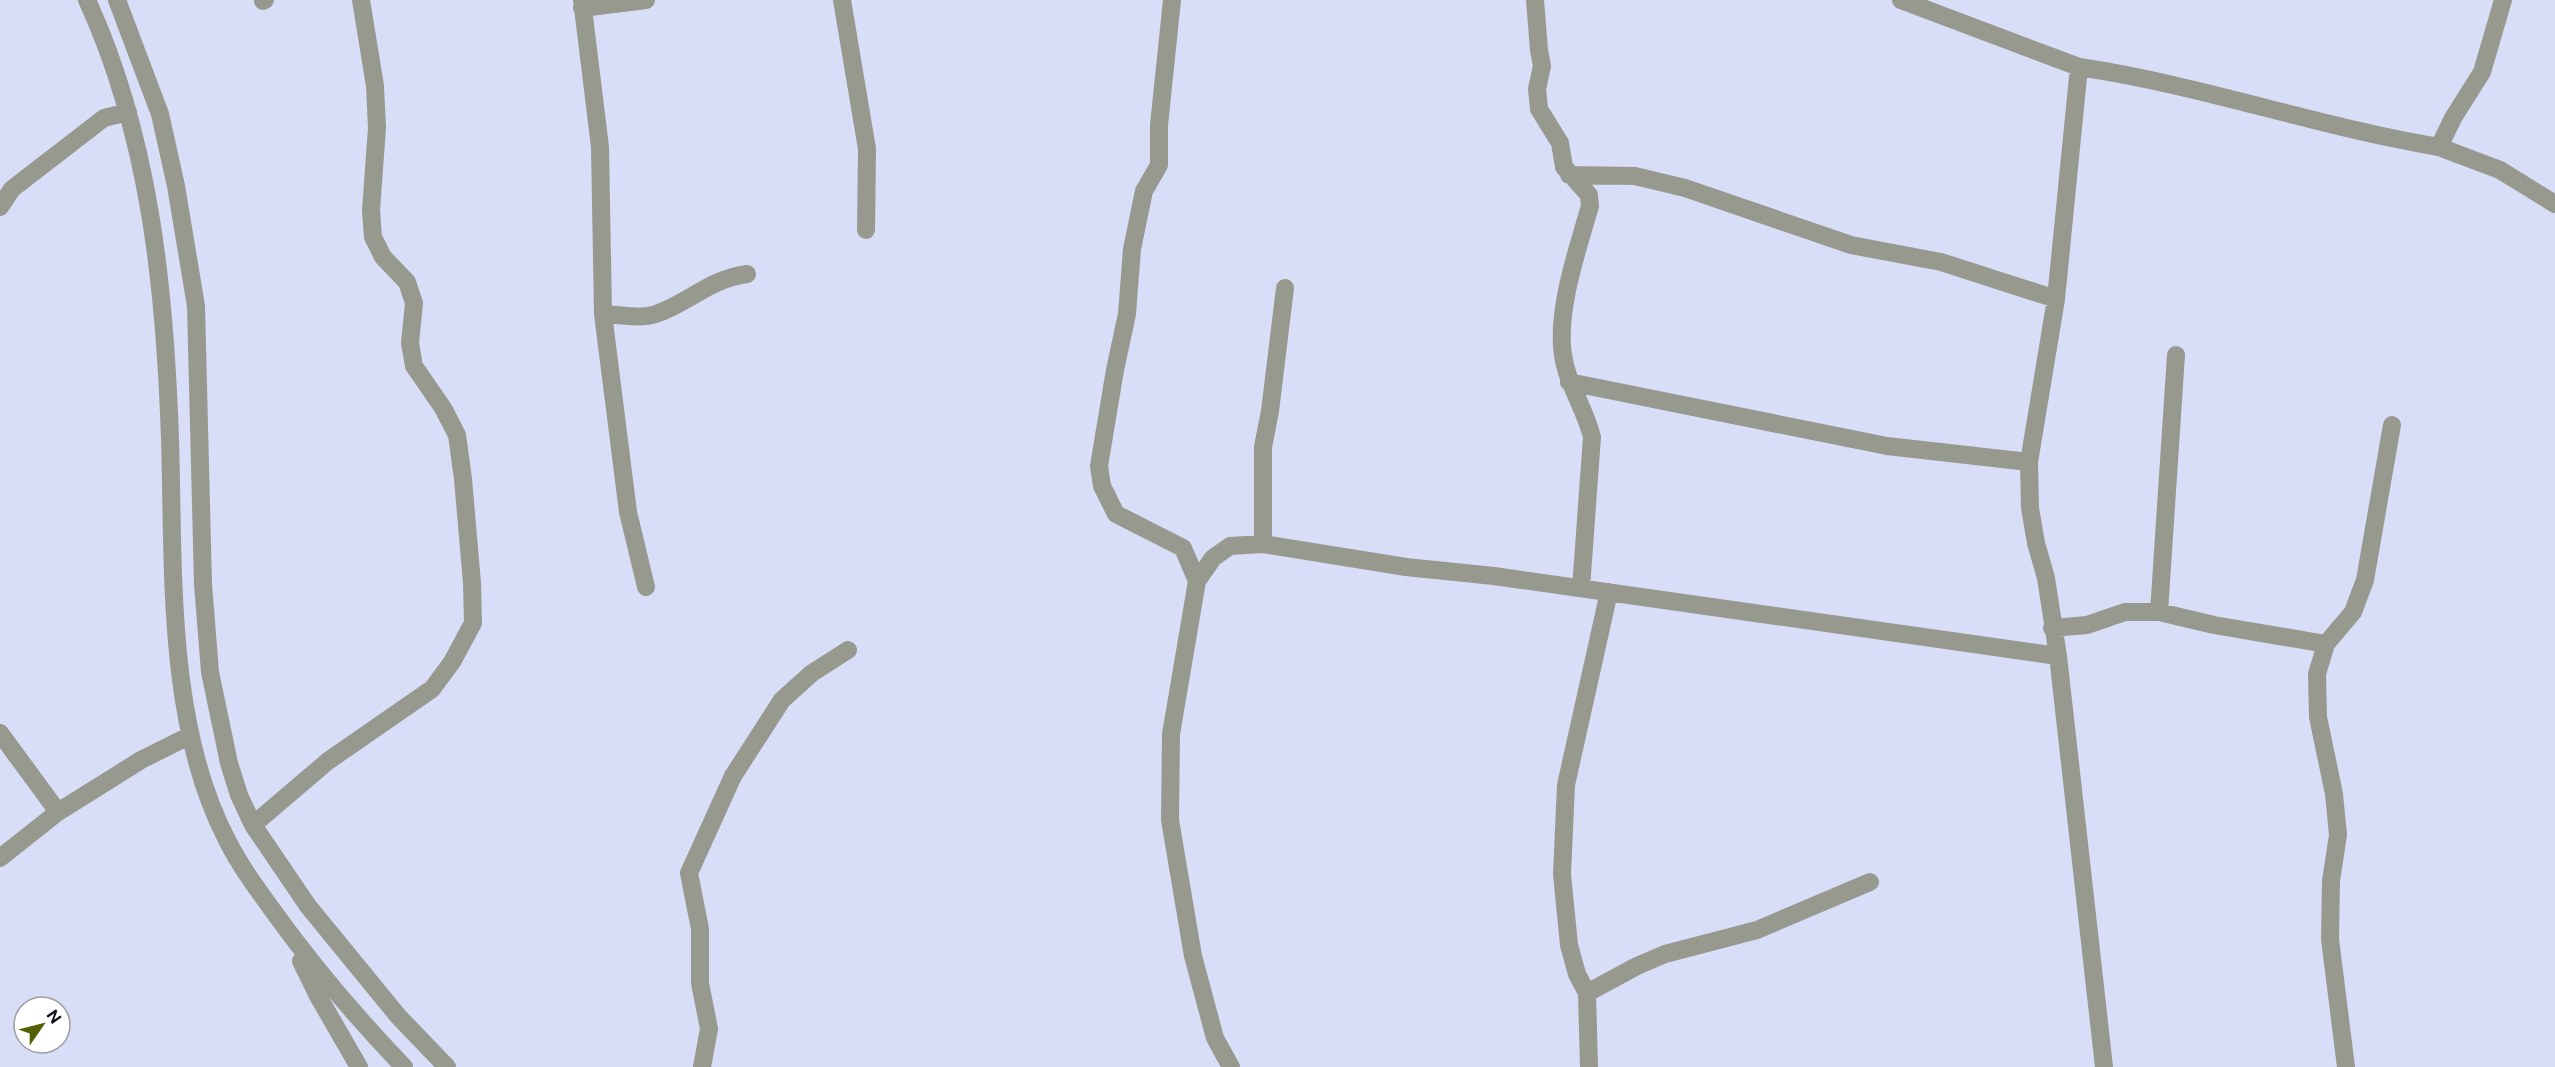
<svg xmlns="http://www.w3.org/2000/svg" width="2555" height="1067" font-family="'Public Sans',sans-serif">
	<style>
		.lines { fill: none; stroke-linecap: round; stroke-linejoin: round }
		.minor { stroke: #97998e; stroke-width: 18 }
	</style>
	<rect width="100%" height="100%" fill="#d8def7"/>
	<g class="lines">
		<path class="minor" d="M87,0C150,137 165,290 170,439C174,568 166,723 227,840C239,864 255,886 271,908C311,964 356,1017 404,1067
			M117,0L160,114L176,186L196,306L203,584L210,672L229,763L239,795L253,825L308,906L398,1016L447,1067
			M582,0L600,147L603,314L628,512L646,587
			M842,0L867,149L866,230
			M1172,0L1159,125V165L1144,191L1132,249L1127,314L1115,370L1099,466L1102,486L1116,514L1183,548L1197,581
			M1535,0L1539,50L1542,66L1537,89L1539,109L1560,143L1564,167L1589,195L1590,206C1578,248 1556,311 1563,355C1567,384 1585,408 1592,437L1581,588
			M1901,0L2079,67L2056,299L2029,462L2030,508L2036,543L2046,578L2058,656L2104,1067
			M263,1L265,0
			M582,8L646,0
			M2079,67C2201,85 2318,127 2439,147L2453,118L2482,72L2503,0
			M2439,147L2500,170L2555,204
			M1569,175L1635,176L1685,188L1851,245L1941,262L2056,299
			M0,207L12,189L104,118L128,112
			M603,314C620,315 640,319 656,314C689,303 709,279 747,274
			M1569,382L1887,446L2029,462
			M1263,544V447L1270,411L1285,288
			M2159,612L2176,355
			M2052,628L2087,625L2125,612H2159L2214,625L2326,644
			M0,733L58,812
			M253,825L328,761L432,689L452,662L473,623L472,583L463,479L457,435L443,408L414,366L410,343L414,303L407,282L383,257L373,237L371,210L377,128L375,86L361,0
			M0,858L58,812L141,760L189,736
			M301,961L318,996L359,1067
			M1587,993L1637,966L1665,954L1757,930L1870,882
			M702,1067L709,1029L700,983V929L689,873L733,776L782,700L812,673L848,650
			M1231,1067L1215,1038L1193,956L1170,820L1171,734L1197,581L1213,558L1230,546L1263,544L1406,567L1494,576L2058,656
			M1589,1067L1587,993L1577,974L1569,945L1562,874L1566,785L1609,592
			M2346,1067L2330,939L2331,881L2338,835L2334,794L2318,717L2317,674L2326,644L2353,612L2365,580L2392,425"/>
	</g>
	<g transform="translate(42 1025) rotate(55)"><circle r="28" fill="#ffffff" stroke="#9d9ea1" stroke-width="1.5"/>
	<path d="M0-4.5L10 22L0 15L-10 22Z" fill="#546000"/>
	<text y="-9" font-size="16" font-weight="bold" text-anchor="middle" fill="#0b0c15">N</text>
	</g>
</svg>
